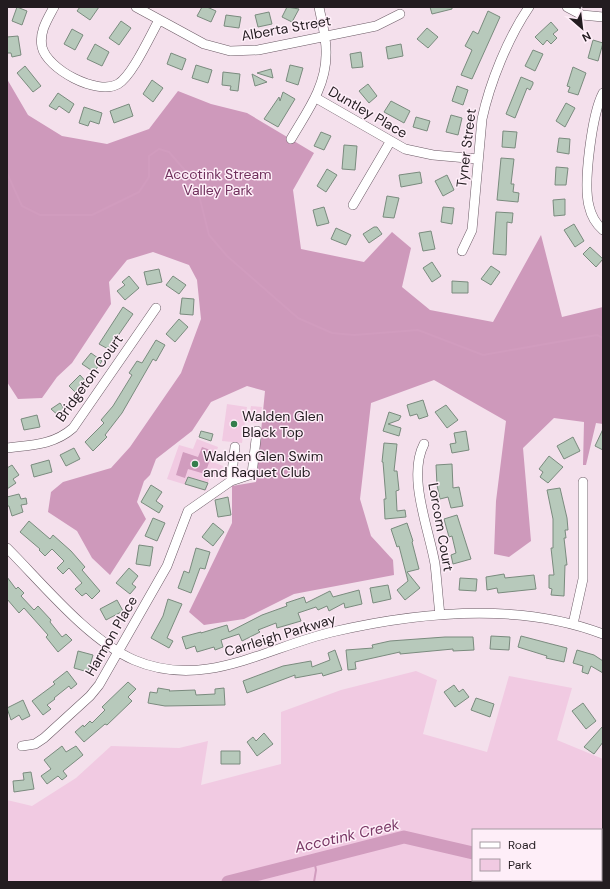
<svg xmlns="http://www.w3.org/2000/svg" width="610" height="889" font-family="'DM Sans',sans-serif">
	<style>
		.green { fill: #f1cae2; fill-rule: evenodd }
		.forest { fill: #ce99bb }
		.water { fill: #d19cbe }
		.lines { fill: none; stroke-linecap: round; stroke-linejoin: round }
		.stream { stroke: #d19cbe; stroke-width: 2 }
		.river { stroke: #d19cbe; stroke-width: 13 }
		.building { fill: #b7c9bb; stroke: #7a8b7e }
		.minor-casing { stroke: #6b5a65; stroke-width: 10 }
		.minor { stroke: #fff; stroke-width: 9 }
		.poi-dot { fill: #337e4c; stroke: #feeef8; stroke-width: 1.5 }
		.labels { text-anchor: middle; stroke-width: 3; stroke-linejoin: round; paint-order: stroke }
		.street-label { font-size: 14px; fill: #231c20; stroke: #feeef8 }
		.park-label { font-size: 14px; fill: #71315d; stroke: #feeef8 }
		.poi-label { font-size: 14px; fill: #231c20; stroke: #feeef8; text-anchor: start }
		.water-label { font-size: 15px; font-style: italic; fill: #7a3966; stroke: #feeef8 }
	</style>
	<rect width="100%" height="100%" fill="#f4e0ec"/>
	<path class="green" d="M227,404L247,407L242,443L222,441Z
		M251,406L262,407L259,423L248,422Z
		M197,439L218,447L213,462L223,466L219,479L210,476L206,491L167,479L179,445L193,449Z
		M416,671L437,680L423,734L487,752L509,676L572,688L557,740L603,759V882H7V800L32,806L76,778L111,746L179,748L208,741L201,785L281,764V712L341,690ZM473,830H601V880H473Z"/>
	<path class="forest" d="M7,79L28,115L62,136L107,144L149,129L178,91L211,104L247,113L314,153L293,190L301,249L364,262L392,232L411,248L402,287L430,310L493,322L541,235L562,317L603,307V424L596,423L586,465H583L584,422L554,418L523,448L531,541L509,557L494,554L496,501L506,421L434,380L371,403L360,499L371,536L393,560L394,575L294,594L244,619L204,625L189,612L232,523V486L256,482L265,391L247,386L211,402L192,431L156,459L150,475L144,481L137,502L146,519L110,575L92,558L77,531L48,512L51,492L63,482L111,468L130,447L181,373L201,319L197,280L189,265L153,252L127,260L109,282L111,304L72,363L57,377L42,398L18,399L7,382Z"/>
	<path class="water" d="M202,447L213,451L205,474L188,469L185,478L176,475L183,452L198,457Z"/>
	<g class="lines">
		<path class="stream" d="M7,173L22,206L40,215H92L139,192L149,177V156L159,149L169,152L196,183L209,235L227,256L298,318L332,333L354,335L418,330L483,355L597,335L603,338
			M314,882L316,870L314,860"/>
		<path class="river" d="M601,851L603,852
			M228,882L404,837L473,853"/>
	</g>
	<path class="building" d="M17,7L27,11L22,25L12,21Z
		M80,7H99L90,20L77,11Z
		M202,7H207L216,11L211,22L197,16Z
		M287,7L299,9L292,22L282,17Z
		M430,7H452V9L432,14Z
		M488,11L500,17L472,79L461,75L472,50L465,46L473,31L478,34Z
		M269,12L272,24L258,27L255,15Z
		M226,15L241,17L239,28L224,26Z
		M121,21L131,28L119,45L109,38Z
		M551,22L558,30L553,34L557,38L551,44L547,40L543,45L535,37Z
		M427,28L438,37L428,48L417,39Z
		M72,29L83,35L75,50L64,44Z
		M18,36L21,55L12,57L11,53H7V37Z
		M593,40L603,43L598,61L588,58Z
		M95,44L109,52L102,66L87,59Z
		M401,44L403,56L388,59L386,47Z
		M533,50L543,54L535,71L525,66Z
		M361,52L363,67L352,68L350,54Z
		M171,53L186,59L182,70L167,64Z
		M196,65L212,70L208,83L192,78Z
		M290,65L303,68L298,85L286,81Z
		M25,66L41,86L33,92L17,73Z
		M573,67L586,73L578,95L568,92L570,87L567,86Z
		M271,69L273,78L257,73Z
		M223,72L240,74L238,91L230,90L231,86L222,85Z
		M252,74L267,82L255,86Z
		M521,77L533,82V84L530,90L527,88L515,118L506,114Z
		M152,80L163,88L153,102L143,94Z
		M368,84L377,96L369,103L359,91Z
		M457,86L468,90L463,105L452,101Z
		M283,92L295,99L278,127L264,119L279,97L280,101Z
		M58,93L74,104L69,113L59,106L56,110L49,106Z
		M391,101L410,111L404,123L384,112Z
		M566,103L575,108L565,127L556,121Z
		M129,104L133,116L114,123L110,111Z
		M84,107L102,113L99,124L90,121L88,126L79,123Z
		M451,115L462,118L458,135L446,132Z
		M416,117L430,121L427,131L413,127Z
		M503,131L517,132L515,148L502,147Z
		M321,132L331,136L324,150L314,146Z
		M559,138L570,139L569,154L557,152Z
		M344,145L357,146L355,170L342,169Z
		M501,158L514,159L511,184H514L513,192L519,193L518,202L497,200Z
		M556,167L568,168L566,185H555Z
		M327,169L337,175L326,192L317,186Z
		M420,172L422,183L401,187L399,175Z
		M447,175L454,190L443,196L435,181Z
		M387,196L399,198L394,218L383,217Z
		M565,199V215L554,216L553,200Z
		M324,207L329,223L317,226L313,210Z
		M443,207L454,208L452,224L441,222Z
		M496,212L513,213L512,223L507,222L506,255L493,254Z
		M574,224L584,241L575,247L564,230Z
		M374,227H377L382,234L369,243L363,234Z
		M336,228L351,235L346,245L331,239Z
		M431,231L435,249L423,251L419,233Z
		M590,247L603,259L596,267L583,254Z
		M432,262L441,276L432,282L423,268Z
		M491,266L500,272L491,285L481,279Z
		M159,269L162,282L147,285L144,272Z
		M129,276L139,288L125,300L117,291L125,285L122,282Z
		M173,276L186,285L179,294L166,285Z
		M452,281L468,282V293H452Z
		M182,298L194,299L193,315L180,314Z
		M123,307L133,314L117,337L118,338L110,350L99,344Z
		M179,319L188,327L175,342L166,334Z
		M156,340L165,345L156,361L153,359L122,413L105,435L107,437L93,451L85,442L104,423L101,420L113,406L132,375L129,373L137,361L142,363Z
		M91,353L102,361L94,372L82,364Z
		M80,375L88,384L78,395L69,386Z
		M423,400L428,416L419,419L417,414L410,416L407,405Z
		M60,403L67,413L60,417L51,409Z
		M446,405L458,420L447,428L435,412Z
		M389,412L401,416L399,420L388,424L401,428L399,436L383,431Z
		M37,415L40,427L24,430L21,419Z
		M603,429V450L595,446Z
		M201,431L213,434L211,441L199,437Z
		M466,431L469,450L452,453L450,444L456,443L454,433Z
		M573,437L580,451L564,459L557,446Z
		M384,443L397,444L394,471H397L399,490L396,491L397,511L405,510L406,517L385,519L384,499H386L383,462H382Z
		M74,448L80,459L66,466L60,455Z
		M549,456L563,467L548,483L540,477L543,472L539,469Z
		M49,460L52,472L34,477L31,465Z
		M452,464L453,488L459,487L463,506L451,508L448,497L440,499L437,485L436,465Z
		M12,465L19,475L13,479L16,483L7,489V468Z
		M188,477L208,483L205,490L185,484Z
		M151,485L162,492L156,501L163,506L159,513L141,502Z
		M560,488L567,518L568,530H565L566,538H564L567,565H565L564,596L551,595L552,589L549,588V575H554L551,548H553V519L547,490Z
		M19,494L21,499L26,498L27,504L21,505L23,512L12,516L9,506H7V497Z
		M228,497L231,515L218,517L215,500Z
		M457,515L471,559L453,564L451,555L456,553L452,536L449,537L444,519Z
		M153,518L165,523L157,541L145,536Z
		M29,521L50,539L53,535L71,551L85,567L82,570L100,591L92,599L86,593L82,596L75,589L82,583L69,568L63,574L57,568L64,561L52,549L45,556L39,550L40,549L20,532Z
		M213,523L224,532L213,546L202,537Z
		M407,523L413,541L412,542L419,569L407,572L420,588L405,600L397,590L408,581L399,546L397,547L391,529Z
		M139,545L153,547L150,566L136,564Z
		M196,548L210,552L205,569L200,568L191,593L178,588L184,571L189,573Z
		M129,568L138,576L132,584L136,587L130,594L116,583Z
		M504,574L505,578L534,575L536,589L498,593L497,588L487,590L486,577Z
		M7,577L16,589L18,587L24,593L21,596L34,610L38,606L51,620L50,622L62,637L66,634L72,640L58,652L46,637L48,635L24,608L19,613L7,599Z
		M460,578L477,579L476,591L459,590Z
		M388,585L391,599L373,603L370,588Z
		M359,590L362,604L345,608L344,603L329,611L327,606L318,610L316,607L298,613L301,621L277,628L276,623L258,630L260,632L242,641L239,634L221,640L223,647L215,650L214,647L197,652L195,646L186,649L182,637L201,632V633L227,625L229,632L262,615L287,606L286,603L304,597L306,603L330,591L333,597Z
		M168,599L182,604L167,638L173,641L169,648L151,638L163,616Z
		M117,600L123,611L106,620L100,609Z
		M491,636L510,637L509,650L490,649Z
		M521,636L567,648L564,662L546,658L547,656L518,647Z
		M445,637H473L474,650L453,651V649L400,654V652L355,662L356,669L348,670L346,650L373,648L372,645L390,641Z
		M335,650L342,670L323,676L322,673L295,678V675L247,693L243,681L283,666L311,661L312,667L330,660L328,653Z
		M577,650L594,655L603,661V673L591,666L588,674L582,672L583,666L573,663Z
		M78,651L93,655L88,672L74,668Z
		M67,671L77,684L71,689L69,686L54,698L55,699L47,705L51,709L43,715L32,701L55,684L53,682Z
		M128,682L136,689L128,697L132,701L107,725L105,724L84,742L75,732L83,725L84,727L90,721L92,723L105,710L102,707Z
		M454,685L459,692L463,689L469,697L455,707L444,692Z
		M158,688L170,690L169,691L195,690L196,695L215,694V689L224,688L225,705L165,706L148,703L150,692L157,693Z
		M476,698L494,704L490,717L471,710Z
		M23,700L30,716L22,720L19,715L11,720L7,708Z
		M583,703L596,721L586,729L572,711Z
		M603,726V742L594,754L584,747Z
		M264,733L273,744L257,756L247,742L253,737L256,741Z
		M62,746L66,752L76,746L83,755L63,771L67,776L62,780L58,776L47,784L41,776L51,769L44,760Z
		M221,751H240V764H221Z
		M31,772L34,789L14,792L13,781L24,780L23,773Z"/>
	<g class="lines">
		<g class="minor-casing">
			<path id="minor" d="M54,7C47,20 39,32 42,47C47,69 97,96 118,84C132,76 150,36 159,20
				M136,7L204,44L230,51L258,50L376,26L400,14
				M567,7L582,15L603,17
				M603,93C592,114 583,183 589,206C591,215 596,224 603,230
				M316,98L405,149L433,155L478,159
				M291,139C306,113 326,87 326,55C327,39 322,23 319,7
				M353,205L390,142
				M462,251L472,230L482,119C490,82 508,38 529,7
				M424,444C407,477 429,529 435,564C437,581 438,598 440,615
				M7,448C31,445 54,445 73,428L156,308
				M231,481L235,447
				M7,548C43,584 88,640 134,660C204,690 265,648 332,632C418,612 520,602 603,634
				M573,624L583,579V482
				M22,746L35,744L44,738L90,696L99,685L167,566L188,511L231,481L252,474L257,431"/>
		</g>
		<use href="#minor" class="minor"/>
	</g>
	<g class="poi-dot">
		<circle cx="234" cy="424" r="4"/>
		<circle cx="195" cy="464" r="4"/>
	</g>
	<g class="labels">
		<g class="street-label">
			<text transform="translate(286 28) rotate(-10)" y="5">Alberta Street</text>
			<text transform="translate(368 112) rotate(30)" y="5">Duntley Place</text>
			<text transform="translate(466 148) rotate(-83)" y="5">Tyner Street</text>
			<text transform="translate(89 378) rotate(-54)" y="5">Bridgeton Court</text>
			<text transform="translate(441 527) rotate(80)" y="5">Lorcom Court</text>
			<text transform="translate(280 635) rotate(-17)" y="5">Carrleigh Parkway</text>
			<text transform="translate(111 636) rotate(-60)" y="5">Harmon Place</text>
		</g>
		<g class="park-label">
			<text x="218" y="179">Accotink Stream<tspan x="218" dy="16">Valley Park</tspan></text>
		</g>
		<g class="poi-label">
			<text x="242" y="421">Walden Glen<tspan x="242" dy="16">Black Top</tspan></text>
			<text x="203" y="461">Walden Glen Swim<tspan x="203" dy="16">and Raquet Club</tspan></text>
		</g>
		<g class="water-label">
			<text transform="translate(347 836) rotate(-13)" y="5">Accotink Creek</text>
		</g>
	</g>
	<rect width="610" height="889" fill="none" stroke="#231c20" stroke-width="16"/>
	<rect x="472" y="829" width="130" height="52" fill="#feeef8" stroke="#a69aa2"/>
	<rect x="480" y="842" width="20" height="6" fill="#ffffff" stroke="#a69aa2"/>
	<text x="508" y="849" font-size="12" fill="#231c20">Road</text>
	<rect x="480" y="859" width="20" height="12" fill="#f1cae2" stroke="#a69aa2"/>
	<text x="508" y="869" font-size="12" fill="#231c20">Park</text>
	<g transform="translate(582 28) rotate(152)" stroke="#feeef8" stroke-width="3" paint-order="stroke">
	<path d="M0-3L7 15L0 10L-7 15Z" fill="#231c20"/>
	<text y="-6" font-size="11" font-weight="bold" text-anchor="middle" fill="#231c20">N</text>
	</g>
</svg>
